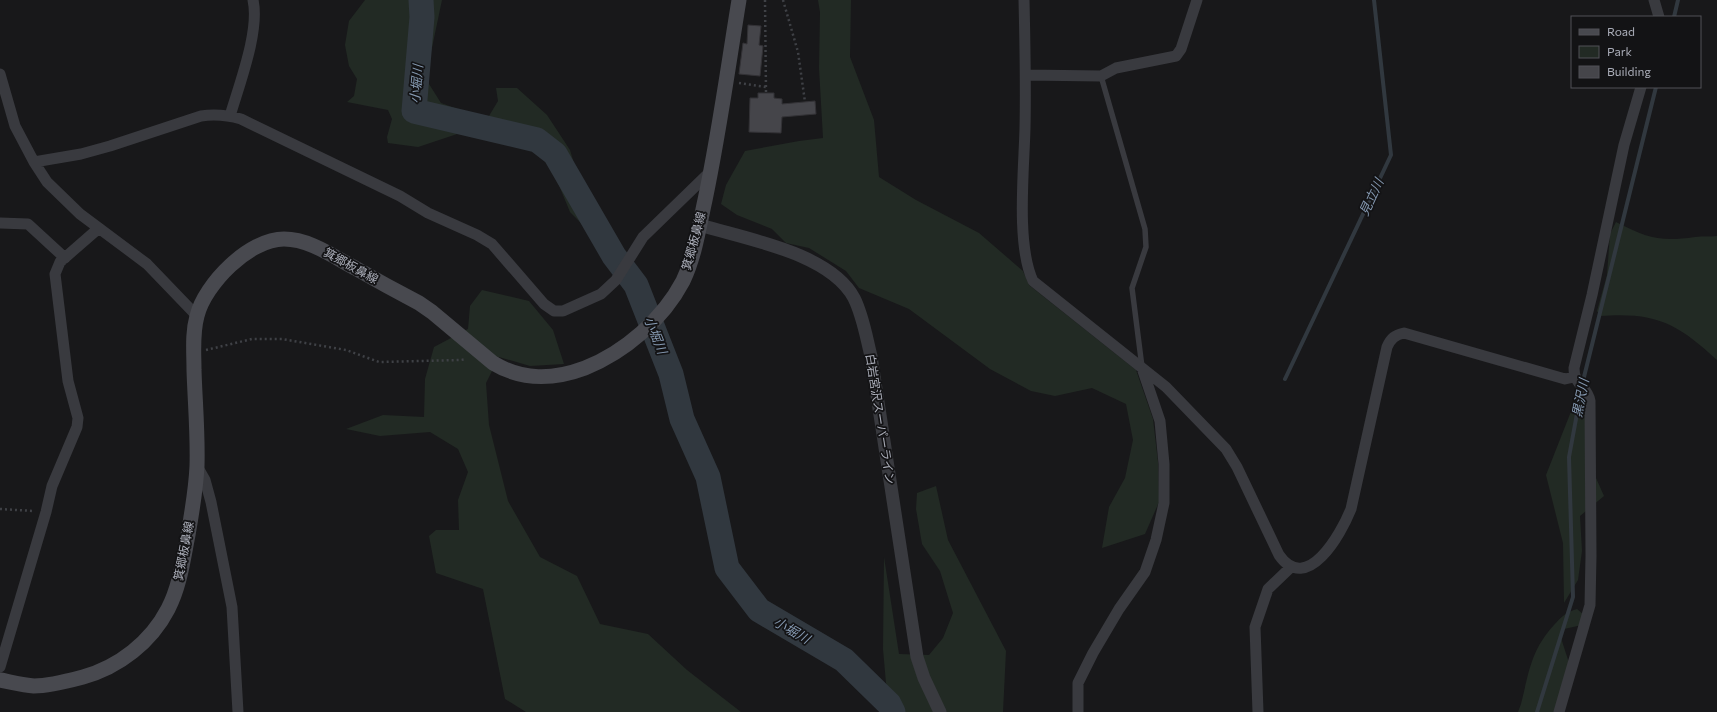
<svg xmlns="http://www.w3.org/2000/svg" width="1717" height="712" font-family="Commissioner,'Noto Sans JP',sans-serif">
	<style>
		.green { fill: #222a24 }
		.lines { fill: none; stroke-linecap: round; stroke-linejoin: round }
		.stream { stroke: #31383f; stroke-width: 4 }
		.river { stroke: #31383f; stroke-width: 25 }
		.building { fill: #45454a; stroke: #333236 }
		.path { stroke: #3f4146; stroke-width: 2.5; stroke-dasharray: 2 3; stroke-linecap: butt }
		.service { stroke: #393a3f; stroke-width: 5.5 }
		.minor { stroke: #393a3f; stroke-width: 11 }
		.tertiary { stroke: #393a3f; stroke-width: 13 }
		.secondary { stroke: #48494f; stroke-width: 15 }
		.labels { text-anchor: middle; stroke-width: 3.5; stroke-linejoin: round; paint-order: stroke }
		.street-label { font-size: 12px; fill: #abaeb9; stroke: #131315 }
		.water-label { font-size: 13px; font-style: italic; fill: #8599b1; stroke: #131315 }
	</style>
	<rect width="100%" height="100%" fill="#18181a"/>
	<path class="green" d="M365,0H442L429,62V84L441,103L466,112L489,116L498,101L496,88H517L547,115L570,150L575,167L610,229L613,237L610,244L597,241L596,238L570,212L551,166L535,147L472,133L457,134L418,147L388,143L387,137L392,119L388,110L347,102L354,96L357,79L349,66L345,45L349,21Z
		M818,0H851L850,57L874,120L879,177L916,200L979,233L1023,271L1029,285L1136,370L1153,419L1158,462L1159,502L1145,534L1102,548L1109,507L1125,478L1133,440L1126,404L1092,388L1055,396L1031,391L990,369L909,309L859,288L846,271L809,248L786,243L772,229L737,215L721,204L726,185L745,151L799,141L823,138L819,68L820,12Z
		M1616,222C1647,238 1660,242 1695,237C1703,236 1710,237 1717,236V360C1677,323 1656,312 1600,316L1597,311L1607,275L1610,234Z
		M482,290L529,301L553,330L564,364L530,366L499,357L486,383L489,425L508,501L540,557L577,576L600,624L648,634L687,670L741,712H526L505,699L483,589L436,573L429,536L436,530H459L458,500L468,472L458,449L430,432L380,436L346,429L383,415L424,417L425,379L434,347L468,329L470,306Z
		M1583,381L1592,469L1604,496L1580,516L1582,551L1578,580L1564,603L1563,543L1546,475Z
		M936,486L948,540L1006,651L1003,712H900L886,683L883,649L884,557L899,654L929,655L943,638L953,613L940,571L922,544L916,509L917,493Z
		M1577,609L1590,620L1582,625L1564,629L1561,638L1571,669L1563,712H1518L1521,704C1529,672 1531,650 1554,625C1561,617 1566,612 1577,609Z"/>
	<g class="lines">
		<path class="stream" d="M1674,17L1678,0
			M1285,379L1391,155L1374,0
			M1537,712L1573,597L1569,457L1583,381L1656,87"/>
		<path class="river" d="M421,0L422,17L414,111L537,140L555,154L614,256L636,285L671,374L682,419L708,477L727,568L759,610L844,660L889,704L893,712"/>
	</g>
	<path class="building" d="M748,25L761,26L759,45L763,46L760,76L739,74L743,43L747,44Z
		M758,93H774V98L782,99V104L815,101L816,114L782,117L781,133L749,132L750,98H758Z"/>
	<g class="lines">
		<path class="path" d="M765,0L766,93
			M783,0L798,52L805,102
			M739,83L766,87
			M206,350L252,339H282L346,350L379,362L461,360L466,359
			M0,509L34,511"/>
		<path class="service" d="M1101,76L1145,229L1146,247L1132,288L1142,367"/>
		<path class="minor" d="M1024,0C1025,43 1026,85 1025,128C1024,170 1016,245 1033,281L1166,387L1226,449L1237,467L1279,555C1307,595 1341,534 1351,509L1387,347C1391,338 1395,335 1404,333L1565,379L1574,377
			M1654,0L1659,17
			M0,74L15,126L34,162L47,182L80,214L147,264L197,316
			M1026,75L1101,76L1116,68L1176,56L1181,49L1197,0
			M230,116C239,85 260,31 253,0
			M34,162L81,154L110,146L201,116C215,114 227,115 241,119L400,196L428,213L477,235L492,244L544,304L554,311H563L601,294L616,280L643,237L711,171
			M0,223L28,224L65,258
			M197,466L205,480L211,502L232,607L238,712
			M0,667L46,512L52,486L77,427L78,418L68,381L55,274L60,262L99,228
			M1078,712V683L1093,653L1119,609L1145,572L1156,540L1164,503V464L1160,421L1142,368
			M1258,712L1255,627L1268,589L1291,567
			M1559,712L1590,605L1591,556L1590,401C1587,385 1574,386 1574,368L1592,295L1624,145L1641,87"/>
		<path class="tertiary" d="M700,225C746,239 830,253 854,298C863,316 866,336 871,356L917,657L924,678L940,712"/>
		<path class="secondary" d="M0,680C11,682 23,685 34,686C50,686 68,681 83,677C119,667 151,642 168,609C180,586 183,560 188,535C192,512 196,489 197,466C198,434 195,402 194,370C194,352 192,334 197,316C205,284 249,239 284,239C310,239 334,257 355,268C376,280 398,292 419,303L432,312L493,363C523,381 553,380 585,368C625,352 663,319 683,281C695,256 699,227 705,200C719,134 728,67 739,0"/>
	</g>
	<g class="labels">
		<g class="street-label">
			<text transform="translate(694 241) rotate(-75)" y="4">箕郷板鼻線</text>
			<text transform="translate(351 266) rotate(29)" y="4">箕郷板鼻線</text>
			<text transform="translate(880 419) rotate(81)" y="4">白岩宮沢スーパーライン</text>
			<text transform="translate(184 551) rotate(-79)" y="4">箕郷板鼻線</text>
		</g>
		<g class="water-label">
			<text transform="translate(416 84) rotate(-85)" y="5">小堀川</text>
			<text transform="translate(1371 197) rotate(-65)" y="5">見立川</text>
			<text transform="translate(656 335) rotate(68)" y="5">小堀川</text>
			<text transform="translate(1580 398) rotate(-79)" y="5">黒沢川</text>
			<text transform="translate(792 630) rotate(30)" y="5">小堀川</text>
		</g>
	</g>
	<rect x="1571" y="16" width="130" height="72" fill="#131315" stroke="#505157"/>
	<rect x="1579" y="29" width="20" height="6" fill="#48494f" stroke="#505157"/>
	<text x="1607" y="36" font-size="12" fill="#abaeb9">Road</text>
	<rect x="1579" y="46" width="20" height="12" fill="#222a24" stroke="#505157"/>
	<text x="1607" y="56" font-size="12" fill="#abaeb9">Park</text>
	<rect x="1579" y="66" width="20" height="12" fill="#45454a" stroke="#505157"/>
	<text x="1607" y="76" font-size="12" fill="#abaeb9">Building</text>
</svg>
